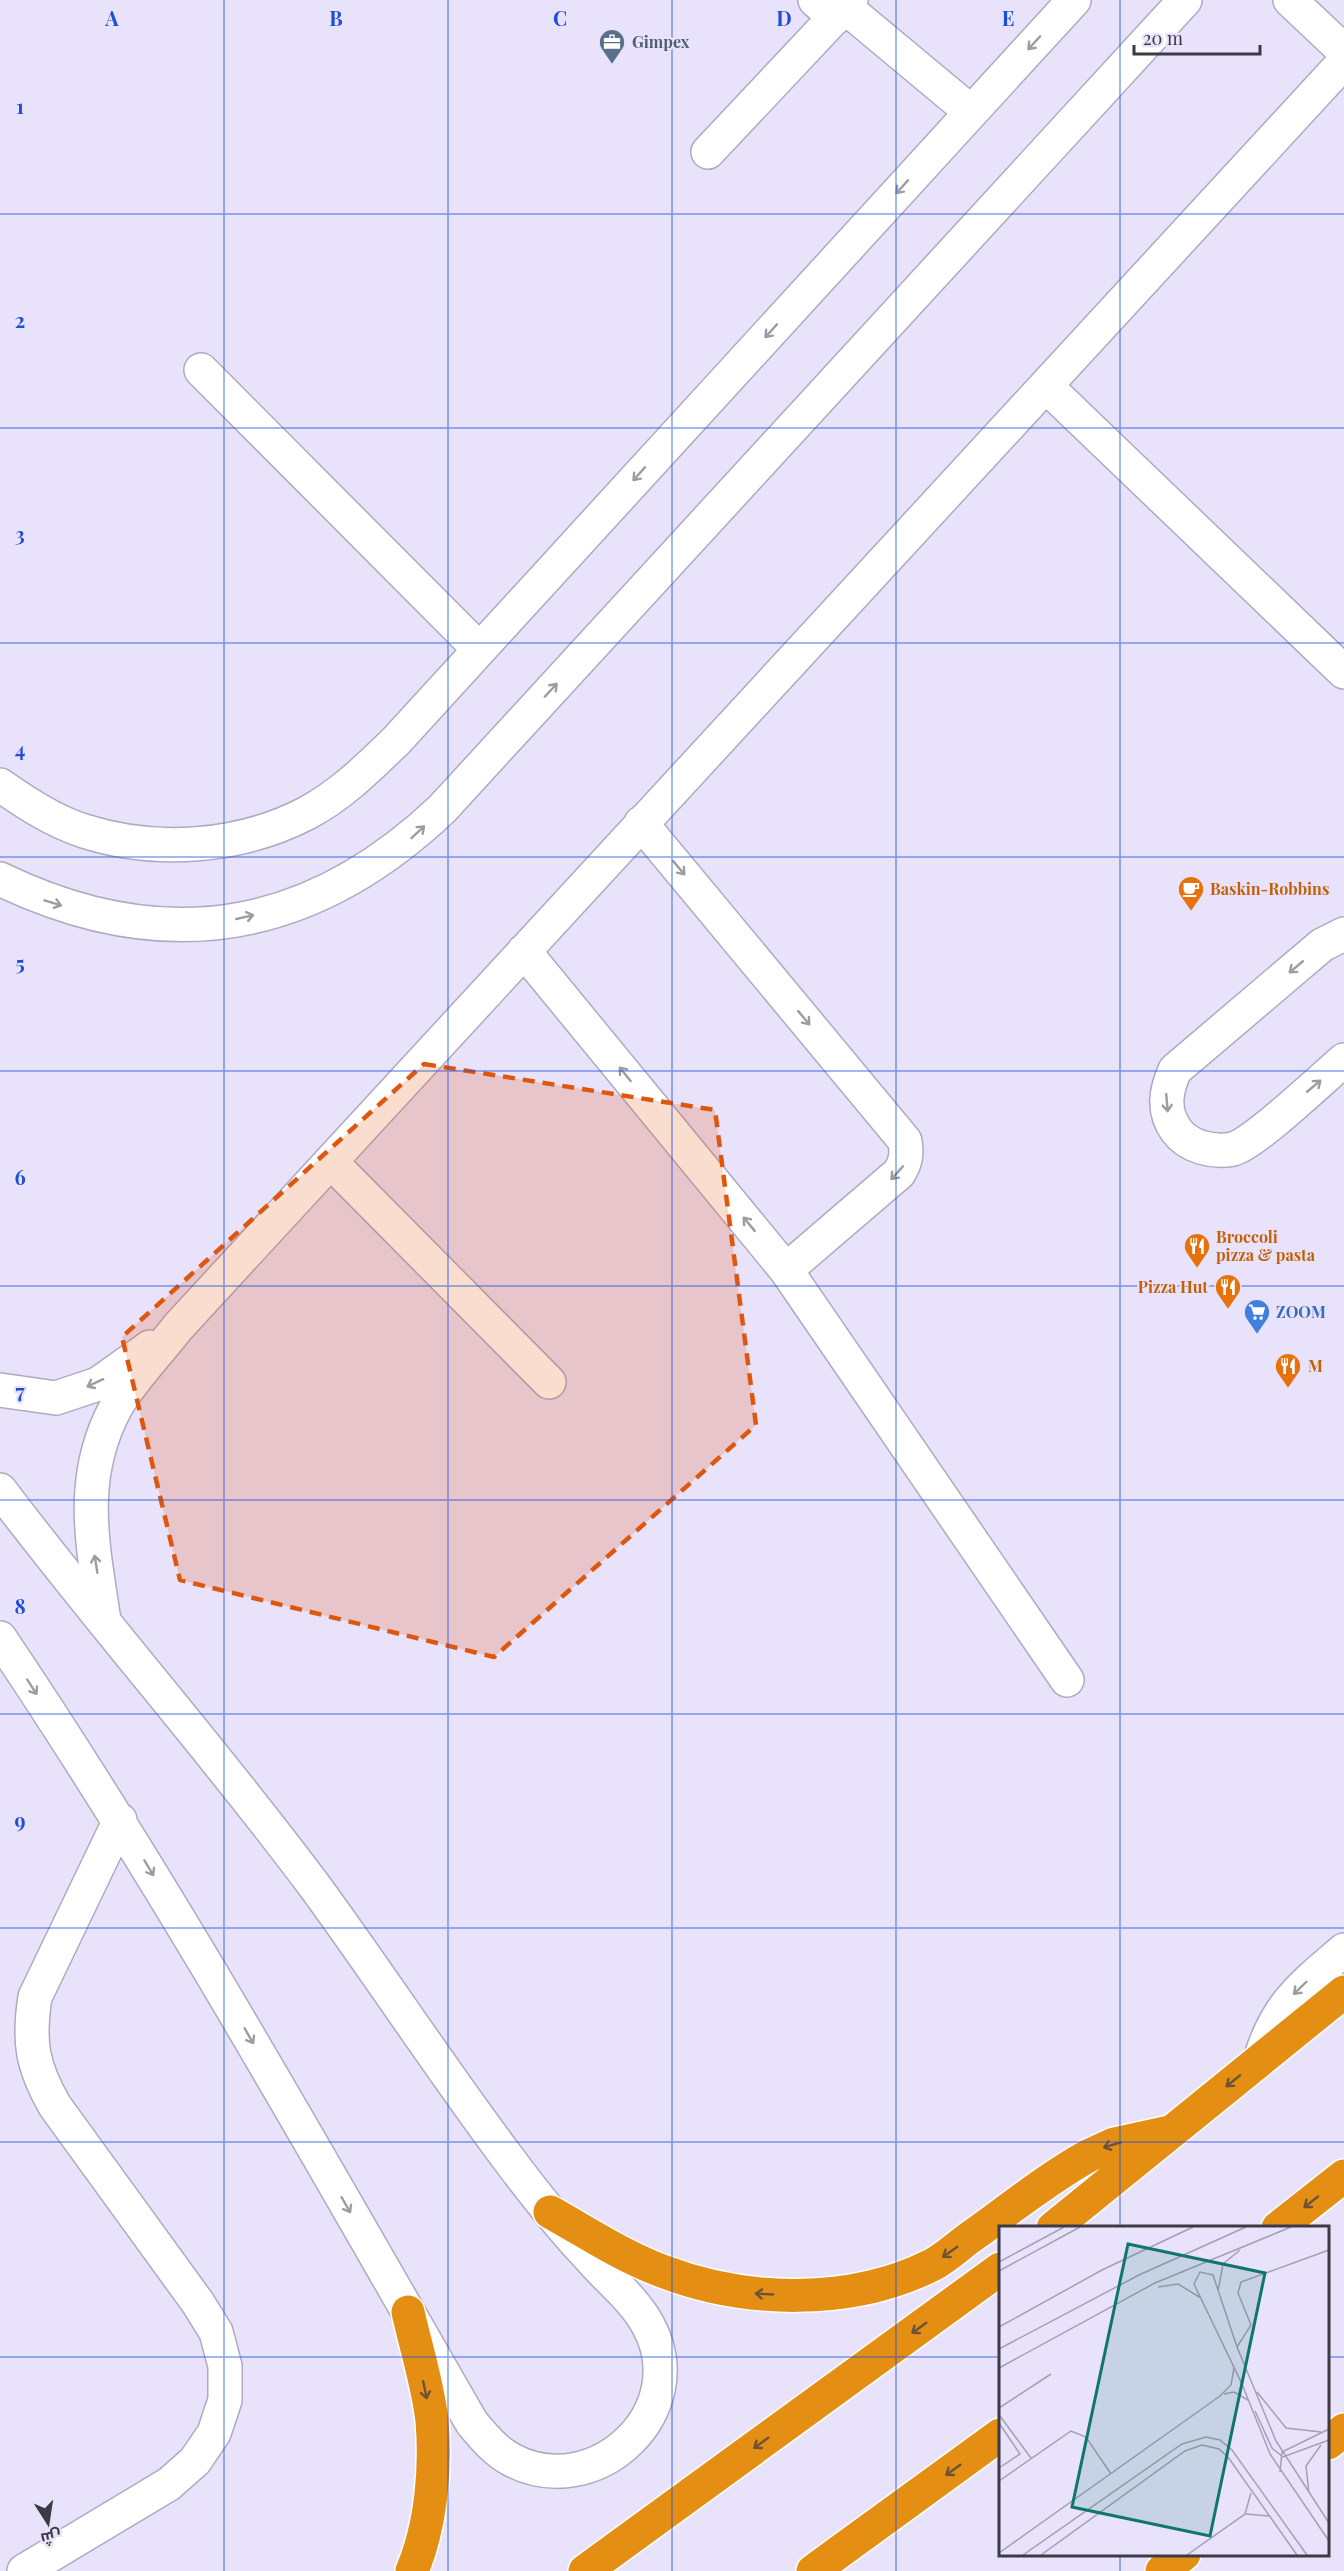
<svg xmlns="http://www.w3.org/2000/svg" width="1344" height="2571" font-family="'Playfair Display',Cairo,serif">
	<style>
		.lines { fill: none; stroke-linecap: round; stroke-linejoin: round }
		.minor-casing { stroke: #afa9c1; stroke-width: 36 }
		.highway-casing { stroke: #fff; stroke-width: 36 }
		.minor { stroke: #fff; stroke-width: 33 }
		.highway { stroke: #e48e14; stroke-width: 33 }
		.oneway { stroke: #9e9ca2 }
		.oneway2 { stroke: #6e5336 }
		.marked { fill: #df570f; fill-opacity: 0.2; stroke: #df570f; stroke-width: 4.5; stroke-dasharray: 12 8; stroke-linejoin: round }
		.grid { fill: none; stroke: #1d4ed8; stroke-width: 1.5; stroke-opacity: 0.55 }
		.labels { text-anchor: middle; stroke-width: 4.5; stroke-linejoin: round; paint-order: stroke }
		.service-label { font-size: 16px; font-weight: bold; fill: #4e5e75; stroke: #e9e2fb; text-anchor: start }
		.food-label { font-size: 16px; font-weight: bold; fill: #c56008; stroke: #e9e2fb; text-anchor: start }
		.shop-label { font-size: 16px; font-weight: bold; fill: #366cbe; stroke: #e9e2fb; text-anchor: start }
		.inset-road { fill: none; stroke: #a49fb2; stroke-width: 1.5 }
		.view { fill: #0f766e; fill-opacity: 0.15; stroke: #0f766e; stroke-width: 3 }
		.inset-edge { fill: none; stroke: #3c3a44; stroke-width: 3 }
		.grid-label { font-size: 20px; text-anchor: middle; font-weight: bold; fill: #1d4ed8; stroke: #e9e2fb; stroke-width: 4.5; stroke-linejoin: round; paint-order: stroke }
	</style>
	<rect width="100%" height="100%" fill="#e9e2fb"/>
	<g class="lines">
		<g class="minor-casing">
			<path id="minor" d="M815,0L835,18
				M1290,0L1344,51
				M845,7L971,112
				M708,152L851,0
				M201,370L479,649
				M1046,386L1344,672
				M0,785C26,803 53,821 84,831C156,854 240,848 307,813C341,795 368,768 396,741L1074,0
				M641,823L905,1141C907,1154 906,1162 899,1173L786,1270
				M0,879C164,958 310,934 442,809L1185,0
				M1344,934L1322,945L1175,1070C1166,1090 1162,1110 1176,1130C1188,1147 1213,1153 1233,1149C1255,1143 1323,1078 1344,1060
				M524,951L786,1270L1067,1680
				M331,1162L549,1382
				M0,1390L56,1398L98,1384L150,1347
				M0,1490C102,1625 215,1752 316,1888C381,1977 441,2069 507,2157C533,2192 560,2226 590,2258C609,2280 634,2299 648,2325C695,2410 596,2504 512,2460C495,2451 484,2437 472,2423C319,2158 171,1892 0,1638
				M104,1621C93,1545 77,1479 116,1407C132,1379 158,1353 178,1327L1344,62
				M1260,2060C1276,2005 1302,1986 1344,1950
				M24,2571L169,2484L195,2461L214,2433L225,2400V2366L216,2332L198,2303L55,2106C32,2066 28,2042 35,1997L120,1820"/>
		</g>
		<g class="highway-casing">
			<path id="highway" d="M550,2212C586,2232 622,2256 662,2271C745,2303 850,2306 932,2265C946,2258 959,2245 972,2236C1010,2209 1047,2179 1088,2156L1114,2144L1169,2132
				M1053,2228L1344,1992
				M1278,2228L1344,2176
				M408,2312C416,2348 428,2385 432,2421C436,2470 431,2526 412,2571
				M1328,2443L1344,2430
				M585,2571L1000,2269
				M813,2571L1000,2435
				M1162,2571L1184,2554"/>
		</g>
		<use href="#minor" class="minor"/>
		<use href="#highway" class="highway"/>
	</g>
	<defs><path id="oneway-shaft" d="M-6 0H5M1.5-3L5.5 0L1.5 3" fill="none" stroke-width="1.6" stroke-linecap="round" stroke-linejoin="round" transform="scale(1.5)"/></defs>
	<g class="oneway">
		<use href="#oneway-shaft" transform="translate(1034 43) rotate(133)"/>
		<use href="#oneway-shaft" transform="translate(902 187) rotate(132)"/>
		<use href="#oneway-shaft" transform="translate(771 331) rotate(132)"/>
		<use href="#oneway-shaft" transform="translate(639 474) rotate(132)"/>
		<use href="#oneway-shaft" transform="translate(551 690) rotate(-47)"/>
		<use href="#oneway-shaft" transform="translate(418 832) rotate(-43)"/>
		<use href="#oneway-shaft" transform="translate(679 868) rotate(50)"/>
		<use href="#oneway-shaft" transform="translate(53 903) rotate(17)"/>
		<use href="#oneway-shaft" transform="translate(245 917) rotate(-13)"/>
		<use href="#oneway-shaft" transform="translate(1296 967) rotate(140)"/>
		<use href="#oneway-shaft" transform="translate(804 1018) rotate(50)"/>
		<use href="#oneway-shaft" transform="translate(625 1074) rotate(-129)"/>
		<use href="#oneway-shaft" transform="translate(1314 1086) rotate(-40)"/>
		<use href="#oneway-shaft" transform="translate(1167 1103) rotate(85)"/>
		<use href="#oneway-shaft" transform="translate(897 1173) rotate(132)"/>
		<use href="#oneway-shaft" transform="translate(749 1224) rotate(-130)"/>
		<use href="#oneway-shaft" transform="translate(95 1383) rotate(155)"/>
		<use href="#oneway-shaft" transform="translate(96 1564) rotate(-99)"/>
		<use href="#oneway-shaft" transform="translate(32 1687) rotate(57)"/>
		<use href="#oneway-shaft" transform="translate(149 1868) rotate(59)"/>
		<use href="#oneway-shaft" transform="translate(1300 1988) rotate(136)"/>
		<use href="#oneway-shaft" transform="translate(249 2036) rotate(60)"/>
		<use href="#oneway-shaft" transform="translate(346 2205) rotate(60)"/>
	</g>
	<g class="oneway2">
		<use href="#oneway-shaft" transform="translate(1233 2081) rotate(141)"/>
		<use href="#oneway-shaft" transform="translate(1112 2145) rotate(163)"/>
		<use href="#oneway-shaft" transform="translate(1311 2202) rotate(142)"/>
		<use href="#oneway-shaft" transform="translate(950 2252) rotate(145)"/>
		<use href="#oneway-shaft" transform="translate(764 2294) rotate(-177)"/>
		<use href="#oneway-shaft" transform="translate(919 2328) rotate(144)"/>
		<use href="#oneway-shaft" transform="translate(425 2390) rotate(78)"/>
		<use href="#oneway-shaft" transform="translate(761 2443) rotate(144)"/>
		<use href="#oneway-shaft" transform="translate(953 2470) rotate(144)"/>
	</g>
	<path class="marked" d="M424,1064L715,1110L756,1425L494,1657L180,1580L122,1337Z"/>
	<path class="grid" d="M224,0V2571M448,0V2571M672,0V2571M896,0V2571M1120,0V2228M0,214H1344M0,428H1344M0,643H1344M0,857H1344M0,1071H1344M0,1286H1344M0,1500H1344M0,1714H1344M0,1928H1344M0,2142H1344M0,2357H1000M1328,2357H1344M1120,2554V2571"/>
	<defs>
		<g id="office-pin" transform="scale(1.35)"><path d="M0 17L-7.5 6A9.5 9.5 0 1 1 7.5 6Z" fill="#5c6f8a" stroke="#e9e2fb"/><path d="M-6-3h4V-5.5h4V-3h4V5H-6ZM-1-4.5V-3h2v-1.5ZM-6 0V1H6V0Z" fill="#fff"/></g>
		<g id="cafe-pin" transform="scale(1.35)"><path d="M0 17L-7.5 6A9.5 9.5 0 1 1 7.5 6Z" fill="#e8710a" stroke="#e9e2fb"/><path d="M-5.5-4.5H6V0H3Q3 3.5 0 3.5H-2.5Q-5.5 3.5-5.5 0ZM3-3.2v2h1.7v-2ZM-6 4.5H4V6H-6Z" fill="#fff"/></g>
		<g id="restaurant-pin" transform="scale(1.35)"><path d="M0 17L-7.5 6A9.5 9.5 0 1 1 7.5 6Z" fill="#e8710a" stroke="#e9e2fb"/><path d="M-5-6h1v4h1v-4h1v4h1v-4h1v5L-1.5 .5V6h-2V.5L-5-1ZM5-6V6H3V1.5H1.5Q1.5-4 5-6Z" fill="#fff"/></g>
		<g id="supermarket-pin" transform="scale(1.35)"><path d="M0 17L-7.5 6A9.5 9.5 0 1 1 7.5 6Z" fill="#3f7fe0" stroke="#e9e2fb"/><path d="M-6-5.5h2.5l.6 2H6L4.5 2H-2.5L-4.4-4H-6ZM-1.5 3.2a1.3 1.3 0 1 0 .1 0ZM3 3.2a1.3 1.3 0 1 0 .1 0Z" fill="#fff"/></g>
	</defs>
	<g fill-rule="evenodd">
		<use href="#office-pin" x="612" y="42"/>
		<use href="#cafe-pin" x="1191" y="889"/>
		<use href="#restaurant-pin" x="1197" y="1246"/>
		<use href="#restaurant-pin" x="1228" y="1287"/>
		<use href="#supermarket-pin" x="1257" y="1312"/>
		<use href="#restaurant-pin" x="1288" y="1366"/>
	</g>
	<g class="labels">
		<g class="service-label">
			<text x="632" y="48">Gimpex</text>
		</g>
		<g class="food-label">
			<text x="1210" y="895">Baskin-Robbins</text>
			<text x="1216" y="1243">Broccoli<tspan x="1216" dy="18">pizza &amp; pasta</tspan></text>
			<text x="1208" y="1293" text-anchor="end">Pizza Hut</text>
			<text x="1308" y="1372">M</text>
		</g>
		<g class="shop-label">
			<text x="1276" y="1318">ZOOM</text>
		</g>
	</g>
	<g transform="translate(999 2226)">
		<rect width="330" height="330" fill="#e9e2fb"/>
		<path class="inset-road" d="M0,36L65,1M0,45L81,1M159,61L179,58L202,72M219,65L224,38L241,24M0,101L103,44L194,1M238,121L252,99L239,67L242,56L330,24M0,123L140,49L247,1M0,142L156,57L292,1M258,166L287,202L322,206M225,168L235,166L249,174M0,182L52,148M256,185L273,222L284,231L330,214M1,190L32,232M0,197L21,228L0,242M281,246L283,226L330,203M0,255L72,205L87,211L112,248M310,267L307,240L322,219M247,288L270,290M330,297L277,215L238,121L214,49L201,46L195,58L243,158L271,228L330,315M0,327L221,170L232,159L235,142M24,329L183,218L207,211L221,214L233,224L308,329M42,329L186,225L203,219L220,223L229,231L298,329M188,329L246,288L252,267"/>
		<path class="view" d="M129,18L266,47L211,310L73,281Z"/>
		<rect width="330" height="330" class="inset-edge"/>
	</g>
	<g class="grid-label">
		<text x="112" y="26">A</text>
		<text x="336" y="26">B</text>
		<text x="560" y="26">C</text>
		<text x="784" y="26">D</text>
		<text x="1008" y="26">E</text>
		<text x="20" y="114">1</text>
		<text x="20" y="328">2</text>
		<text x="20" y="542">3</text>
		<text x="20" y="757">4</text>
		<text x="20" y="971">5</text>
		<text x="20" y="1185">6</text>
		<text x="20" y="1399">7</text>
		<text x="20" y="1614">8</text>
		<text x="20" y="1828">9</text>
	</g>
	<g transform="translate(48 2523) rotate(168)" stroke="#e9e2fb" stroke-width="4.5" paint-order="stroke">
	<path d="M0-4.5L10 22L0 15L-10 22Z" fill="#3c3a44"/>
	<text y="-9" font-size="16" font-weight="bold" text-anchor="middle" fill="#3c3a44">ش</text>
	</g>
	<path d="M1134 45v9h126v-9" fill="none" stroke="#3c3a44" stroke-width="3"/>
	<text x="1143" y="45" font-size="18" fill="#3c3a44" stroke="#e9e2fb" stroke-width="4.5" paint-order="stroke">20 m</text>
</svg>
